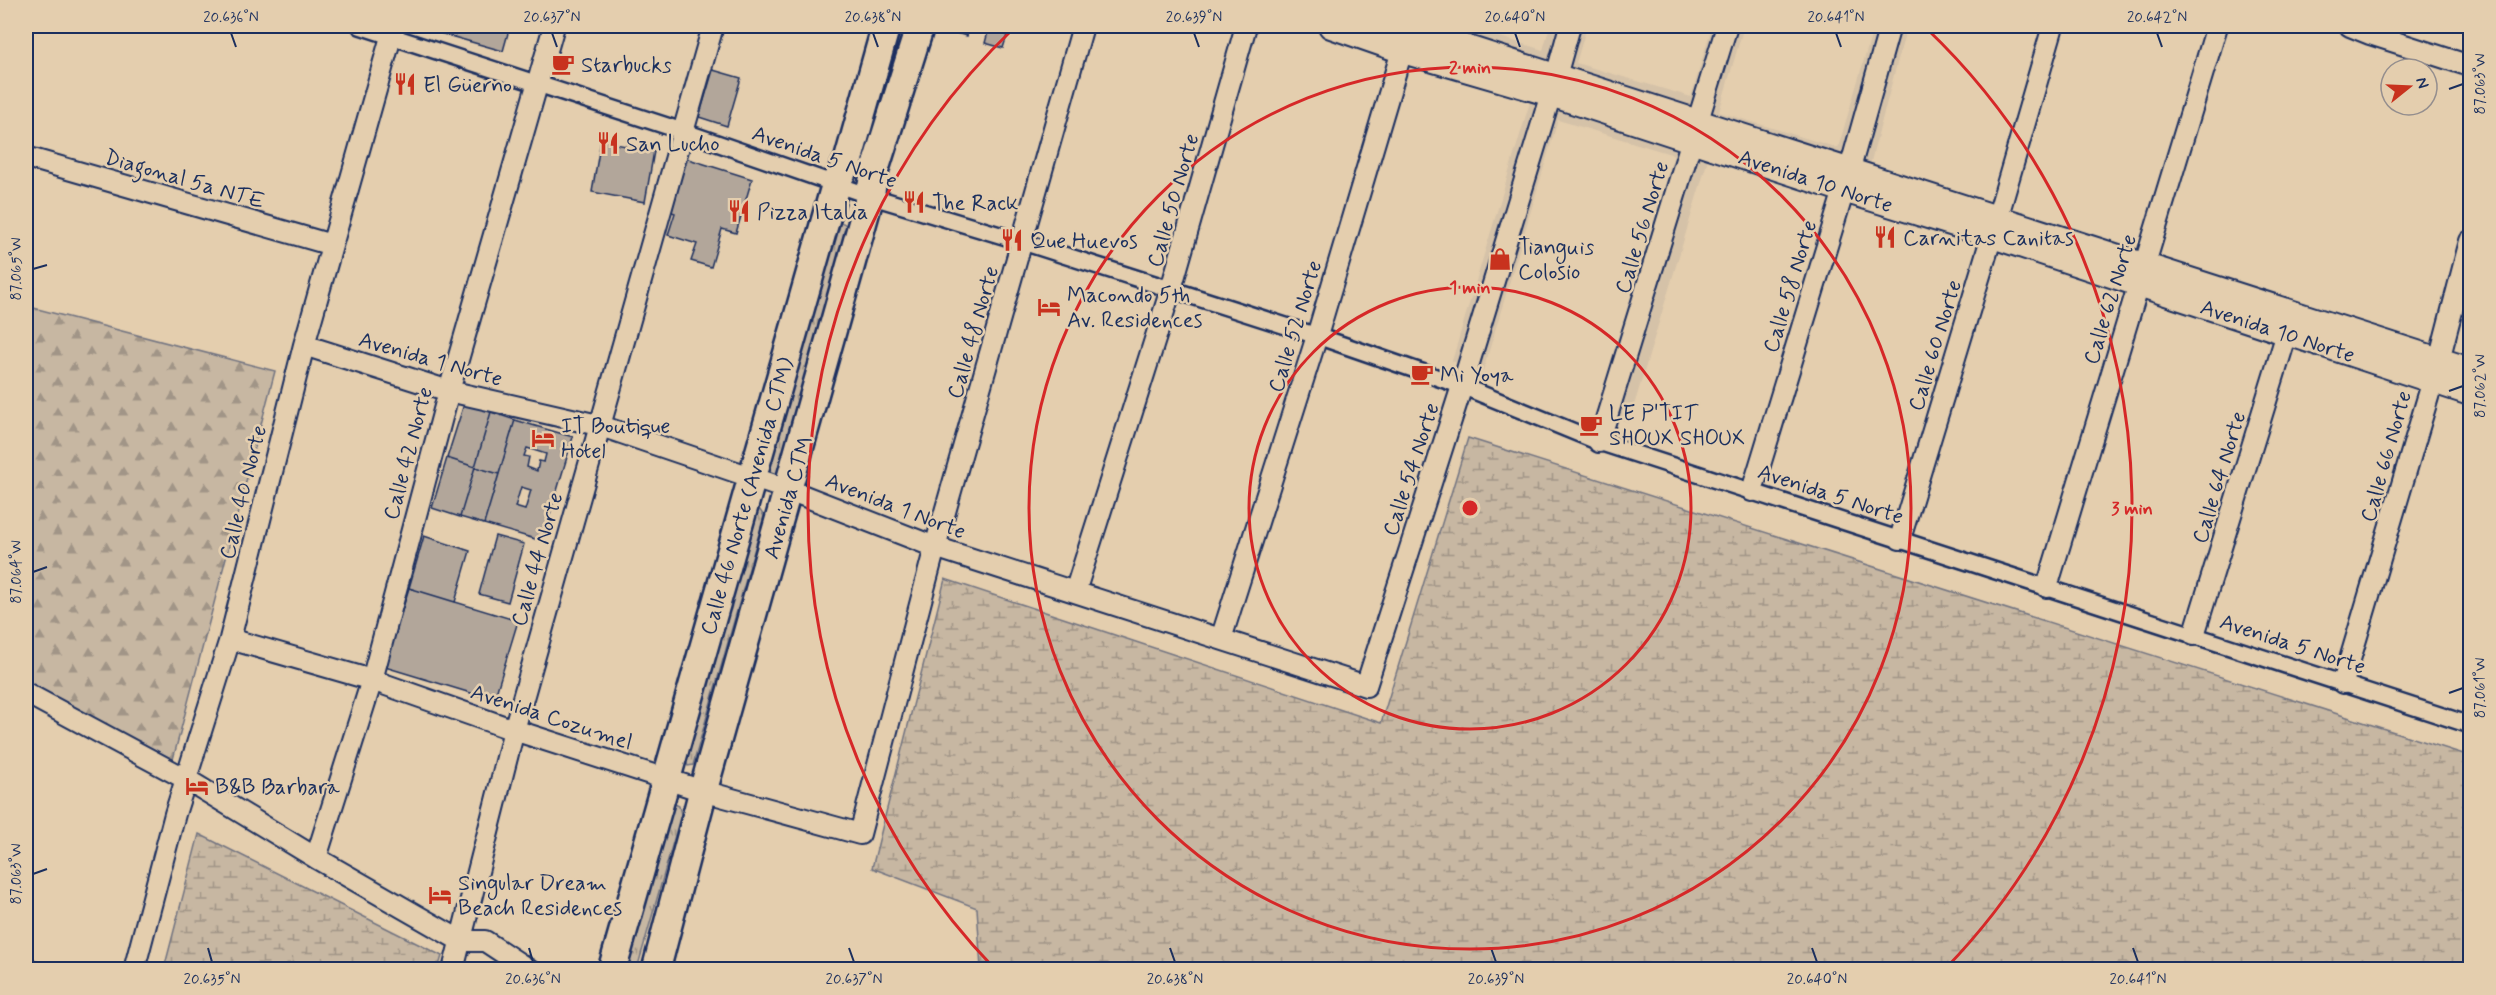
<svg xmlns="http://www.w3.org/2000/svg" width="2496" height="995" font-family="Mynerve,sans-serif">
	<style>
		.built { fill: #d5c2a8 }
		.grass { fill: url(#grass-tufts); stroke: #717380; stroke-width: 1.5 }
		.forest { fill: url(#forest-firs); stroke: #717380; stroke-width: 1.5 }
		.wetland { fill: url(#wetland-marsh); stroke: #717380; stroke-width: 1.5 }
		.building { fill: #b2a69a; stroke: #1b2f5e; stroke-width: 1.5; fill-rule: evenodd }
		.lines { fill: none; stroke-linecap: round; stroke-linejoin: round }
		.pedestrian-casing { stroke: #1b2f5e; stroke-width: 20 }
		.minor-casing { stroke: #1b2f5e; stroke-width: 24 }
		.tertiary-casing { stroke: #1b2f5e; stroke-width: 28 }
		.secondary-casing { stroke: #1b2f5e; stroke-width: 32 }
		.pedestrian { stroke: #e4ceae; stroke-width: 15 }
		.minor { stroke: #e4ceae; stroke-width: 20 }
		.tertiary { stroke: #e4ceae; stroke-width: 24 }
		.secondary { stroke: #e4ceae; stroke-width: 27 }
		.ticks { fill: none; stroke: #1b2f5e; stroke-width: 2 }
		.ring { fill: none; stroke: #d62828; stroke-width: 3 }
		.labels { text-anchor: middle; stroke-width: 5; stroke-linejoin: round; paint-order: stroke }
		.poi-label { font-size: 22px; fill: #1b2f5e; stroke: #e4ceae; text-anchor: start }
		.street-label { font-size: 22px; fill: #1b2f5e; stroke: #e4ceae }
		.centre { fill: #d62828; stroke: #e4ceae; stroke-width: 3 }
		.ring-label { font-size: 18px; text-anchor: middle; font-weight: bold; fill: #d62828; stroke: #e4ceae; stroke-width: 5; stroke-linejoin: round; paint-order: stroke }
		.neatline { fill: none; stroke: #1b2f5e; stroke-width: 2 }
		.ticks-label { font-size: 15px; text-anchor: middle; fill: #1b2f5e }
	</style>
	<defs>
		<pattern id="grass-tufts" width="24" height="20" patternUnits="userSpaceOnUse" patternTransform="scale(1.5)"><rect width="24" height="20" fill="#c7b7a2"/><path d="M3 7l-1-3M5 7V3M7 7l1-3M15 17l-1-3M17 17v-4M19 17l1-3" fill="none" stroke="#a19587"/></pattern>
		<pattern id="forest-firs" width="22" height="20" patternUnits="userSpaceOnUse" patternTransform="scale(1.5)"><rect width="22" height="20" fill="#c7b7a2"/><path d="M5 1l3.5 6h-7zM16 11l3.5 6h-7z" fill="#a19587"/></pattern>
		<pattern id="wetland-marsh" width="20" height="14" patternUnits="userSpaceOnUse" patternTransform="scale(1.5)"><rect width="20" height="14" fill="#c7b7a2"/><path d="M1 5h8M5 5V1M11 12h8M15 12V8" fill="none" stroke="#a19587"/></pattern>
	</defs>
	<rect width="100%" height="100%" fill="#e4ceae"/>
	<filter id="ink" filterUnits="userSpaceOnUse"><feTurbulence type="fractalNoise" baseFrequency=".0167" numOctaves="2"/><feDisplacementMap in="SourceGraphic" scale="12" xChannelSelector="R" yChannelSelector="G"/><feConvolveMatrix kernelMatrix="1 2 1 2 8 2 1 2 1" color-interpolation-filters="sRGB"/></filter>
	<g filter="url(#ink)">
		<path class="built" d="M1438,26H1464L1543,50L1550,26H1587L1576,63L1691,97L1712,26H1744L1719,112L1838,148L1874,26H1907L1870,165Z
			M1530,102L1709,156L1629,422L1598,413L1674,155L1558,120L1483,371L1452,361Z"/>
		<path class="grass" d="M897,26H909L867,157H863L860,153Z
			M836,223H843L849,227L778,471L775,474L767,471Z
			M759,509L764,516L693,765L688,766L685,759L753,512Z
			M673,803L679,806L681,814L637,969L623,970Z"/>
		<path class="forest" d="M26,306L275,371L171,767L26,683Z"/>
		<path class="wetland" d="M1468,438L2470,756V969H981L977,908L872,868L945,579L1381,723Z
			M199,834L442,956L438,969H164Z"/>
		<path class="building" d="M415,26H510L503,51Z
			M942,26H1010L1003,48L985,43L988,32L970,26L967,36L941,29Z
			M713,70L741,78L727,126L699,117Z
			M602,134L617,137L615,144L654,151L645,202L592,192Z
			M682,157L752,179L736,233L722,229L711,267L691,261L697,244L668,235L675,213L663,209Z
			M464,404L491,412L475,467L447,458Z
			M491,412L515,420L499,474L475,467Z
			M515,420L573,437L542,541L484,524ZM527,448L546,454L544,462L539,461L537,471L527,467L529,457L524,456ZM521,487L531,490L525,510L515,507Z
			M447,458L475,467L460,517L432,508Z
			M475,467L499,474L484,524L460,517Z
			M424,536L470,551L455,602L409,588Z
			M495,536L524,544L508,602L479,594Z
			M409,588L518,621L494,700L385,667Z"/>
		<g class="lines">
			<g class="pedestrian-casing">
				<path id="pedestrian" d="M360,26L682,131L870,196L1023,242L1317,336L1462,386L1599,442L2470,725"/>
			</g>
			<g class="minor-casing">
				<path id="minor" d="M2350,26L2370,34L2470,66
					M26,157L332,245
					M304,345L449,391L598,425L789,490L935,547L1366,686L1462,386L1551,94L1570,26
					M1599,442L1727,26
					M1752,491L1844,190L1890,26
					M1900,539L1997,219L2053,26
					M2047,587L2217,26
					M1075,592L1171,289L1246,26
					M2194,635L2287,333
					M230,639L372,680L514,730L703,791L860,834L935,547L1083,26
					M1221,639L1317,336L1406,37
					M2343,683L2439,360L2470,241
					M26,693L186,779L316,858L461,941H485L529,970
					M316,858L372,680L449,391L554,26
					M26,967L30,970
					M134,970L175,814L230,639L304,345L394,26
					M453,970L514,730L713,26"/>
			</g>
			<g class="tertiary-casing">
				<path id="tertiary" d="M1331,26L1403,51L1551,94L1844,190L1993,236L2470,393
					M1399,26L2470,370"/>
			</g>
			<g class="secondary-casing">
				<path id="secondary" d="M612,970L836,183L848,161L886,26
					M656,970L703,791L870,196L875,169L920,26"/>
			</g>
			<use href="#pedestrian" class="pedestrian"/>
			<use href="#minor" class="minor"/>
			<use href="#tertiary" class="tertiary"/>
			<use href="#secondary" class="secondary"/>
		</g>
	</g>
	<path class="ticks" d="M231,33L236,47M552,33L557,47M873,33L878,47M1194,33L1199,47M1515,33L1520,47M1836,33L1841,47M2157,33L2162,47M2449,89L2463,84M33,269L47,265M2449,391L2463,386M33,572L47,567M2449,693L2463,688M33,874L47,869M208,948L212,962M529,948L533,962M849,948L854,962M1170,948L1175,962M1491,948L1496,962M1812,948L1817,962M2133,948L2138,962"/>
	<g class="ring">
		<circle cx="1470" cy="508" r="221"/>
		<circle cx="1470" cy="508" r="441"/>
		<path d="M994 968A662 662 0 0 1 1014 28M1926 28A662 662 0 0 1 1946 968"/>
	</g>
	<defs>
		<g id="cafe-bare" transform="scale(1.8)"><path d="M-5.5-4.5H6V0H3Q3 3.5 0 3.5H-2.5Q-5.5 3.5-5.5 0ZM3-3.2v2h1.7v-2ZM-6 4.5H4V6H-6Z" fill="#c8321e" stroke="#e4ceae" stroke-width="2.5" paint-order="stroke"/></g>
		<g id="restaurant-bare" transform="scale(1.8)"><path d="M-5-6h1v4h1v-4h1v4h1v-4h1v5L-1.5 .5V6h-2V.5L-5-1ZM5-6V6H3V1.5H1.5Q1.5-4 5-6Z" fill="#c8321e" stroke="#e4ceae" stroke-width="2.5" paint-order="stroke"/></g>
		<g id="shop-bare" transform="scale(1.8)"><path d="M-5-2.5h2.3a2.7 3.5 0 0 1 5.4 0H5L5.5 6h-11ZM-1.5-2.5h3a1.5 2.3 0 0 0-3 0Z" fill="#c8321e" stroke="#e4ceae" stroke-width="2.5" paint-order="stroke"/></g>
		<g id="hotel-bare" transform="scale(1.8)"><path d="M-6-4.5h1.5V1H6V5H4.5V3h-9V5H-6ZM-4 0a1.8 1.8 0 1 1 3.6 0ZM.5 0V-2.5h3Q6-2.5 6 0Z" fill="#c8321e" stroke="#e4ceae" stroke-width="2.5" paint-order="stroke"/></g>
	</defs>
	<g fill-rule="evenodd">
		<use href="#cafe-bare" x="563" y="64"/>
		<use href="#restaurant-bare" x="405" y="84"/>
		<use href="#restaurant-bare" x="608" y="143"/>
		<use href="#restaurant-bare" x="914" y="202"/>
		<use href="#restaurant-bare" x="739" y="211"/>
		<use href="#restaurant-bare" x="1885" y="237"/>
		<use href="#restaurant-bare" x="1012" y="240"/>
		<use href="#shop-bare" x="1500" y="259"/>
		<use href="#hotel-bare" x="1049" y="307"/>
		<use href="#cafe-bare" x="1422" y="374"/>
		<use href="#cafe-bare" x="1591" y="425"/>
		<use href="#hotel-bare" x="543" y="438"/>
		<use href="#hotel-bare" x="197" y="786"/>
		<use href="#hotel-bare" x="440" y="895"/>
	</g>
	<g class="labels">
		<g class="poi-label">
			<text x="581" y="72">Starbucks</text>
			<text x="423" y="92">El Güerno</text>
			<text x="626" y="151">San Lucho</text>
			<text x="932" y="210">The Rack</text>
			<text x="757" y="219">Pizza Italia</text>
			<text x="1903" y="245">Carnitas Canitas</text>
			<text x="1030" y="248">Que Huevos</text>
			<text x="1518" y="254">Tianguis<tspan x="1518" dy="25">Colosio</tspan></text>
			<text x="1067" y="302">Macondo 5th<tspan x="1067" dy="25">Av. Residences</tspan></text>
			<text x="1440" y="382">Mi Yoya</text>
			<text x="1609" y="420">LE P'TIT<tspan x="1609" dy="25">SHOUX SHOUX</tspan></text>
			<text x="561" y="433">IT Boutique<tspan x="561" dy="25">Hotel</tspan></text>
			<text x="215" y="794">B&amp;B Barbara</text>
			<text x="458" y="890">Singular Dream<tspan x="458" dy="25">Beach Residences</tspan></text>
		</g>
		<g class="street-label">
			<text transform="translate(825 156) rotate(19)" y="8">Avenida 5 Norte</text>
			<text transform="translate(185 178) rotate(16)" y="8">Diagonal 5a NTE</text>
			<text transform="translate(1816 180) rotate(18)" y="8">Avenida 10 Norte</text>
			<text transform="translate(1172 200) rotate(-74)" y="8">Calle 50 Norte</text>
			<text transform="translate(1641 227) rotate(-73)" y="8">Calle 56 Norte</text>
			<text transform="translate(1789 286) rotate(-73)" y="8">Calle 58 Norte</text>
			<text transform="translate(2109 299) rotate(-73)" y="8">Calle 62 Norte</text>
			<text transform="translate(1294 326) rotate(-73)" y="8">Calle 52 Norte</text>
			<text transform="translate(2278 330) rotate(18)" y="8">Avenida 10 Norte</text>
			<text transform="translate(972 332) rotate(-74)" y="8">Calle 48 Norte</text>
			<text transform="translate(1934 345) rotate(-73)" y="8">Calle 60 Norte</text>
			<text transform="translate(431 358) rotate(16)" y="8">Avenida 1 Norte</text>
			<text transform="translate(407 453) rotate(-75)" y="8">Calle 42 Norte</text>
			<text transform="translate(2385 456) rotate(-74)" y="8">Calle 66 Norte</text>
			<text transform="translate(1410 469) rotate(-72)" y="8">Calle 54 Norte</text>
			<text transform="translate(2218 477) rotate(-73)" y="8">Calle 64 Norte</text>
			<text transform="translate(242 492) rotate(-76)" y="8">Calle 40 Norte</text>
			<text transform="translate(1831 493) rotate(18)" y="8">Avenida 5 Norte</text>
			<text transform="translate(746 496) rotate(-74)" y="8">Calle 46 Norte (Avenida CTM)</text>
			<text transform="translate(787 497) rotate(-74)" y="8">Avenida CTM</text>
			<text transform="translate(896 505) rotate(21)" y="8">Avenida 1 Norte</text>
			<text transform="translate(536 559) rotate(-74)" y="8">Calle 44 Norte</text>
			<text transform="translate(2293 643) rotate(18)" y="8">Avenida 5 Norte</text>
			<text transform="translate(552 716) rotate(18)" y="8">Avenida Cozumel</text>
		</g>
	</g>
	<circle cx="1470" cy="508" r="9" class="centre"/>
	<g class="ring-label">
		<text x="1470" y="73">2 min</text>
		<text x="1470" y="293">1 min</text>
		<text x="2132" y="514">3 min</text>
	</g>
	<rect width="2496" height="995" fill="none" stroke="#e4ceae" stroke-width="66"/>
	<g transform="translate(2409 87) rotate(72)"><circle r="28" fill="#e4ceae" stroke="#948e8e" stroke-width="1.5"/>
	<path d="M0-4.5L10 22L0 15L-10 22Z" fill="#c8321e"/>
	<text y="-9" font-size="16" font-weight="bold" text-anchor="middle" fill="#1b2f5e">N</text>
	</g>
	<rect x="33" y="33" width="2430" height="929" class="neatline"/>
	<g class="ticks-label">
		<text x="231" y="22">20.636°N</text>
		<text x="552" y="22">20.637°N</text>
		<text x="873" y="22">20.638°N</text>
		<text x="1194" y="22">20.639°N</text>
		<text x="1515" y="22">20.640°N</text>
		<text x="1836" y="22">20.641°N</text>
		<text x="2157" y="22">20.642°N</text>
		<text transform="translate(2480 84) rotate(-90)" y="5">87.063°W</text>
		<text transform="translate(16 269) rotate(-90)" y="5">87.065°W</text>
		<text transform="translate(2480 386) rotate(-90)" y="5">87.062°W</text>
		<text transform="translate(16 572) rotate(-90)" y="5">87.064°W</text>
		<text transform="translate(2480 688) rotate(-90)" y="5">87.061°W</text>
		<text transform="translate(16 874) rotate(-90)" y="5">87.063°W</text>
		<text x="212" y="984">20.635°N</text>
		<text x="533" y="984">20.636°N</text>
		<text x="854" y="984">20.637°N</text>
		<text x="1175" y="984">20.638°N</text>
		<text x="1496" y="984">20.639°N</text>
		<text x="1817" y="984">20.640°N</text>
		<text x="2138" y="984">20.641°N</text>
	</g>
</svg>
